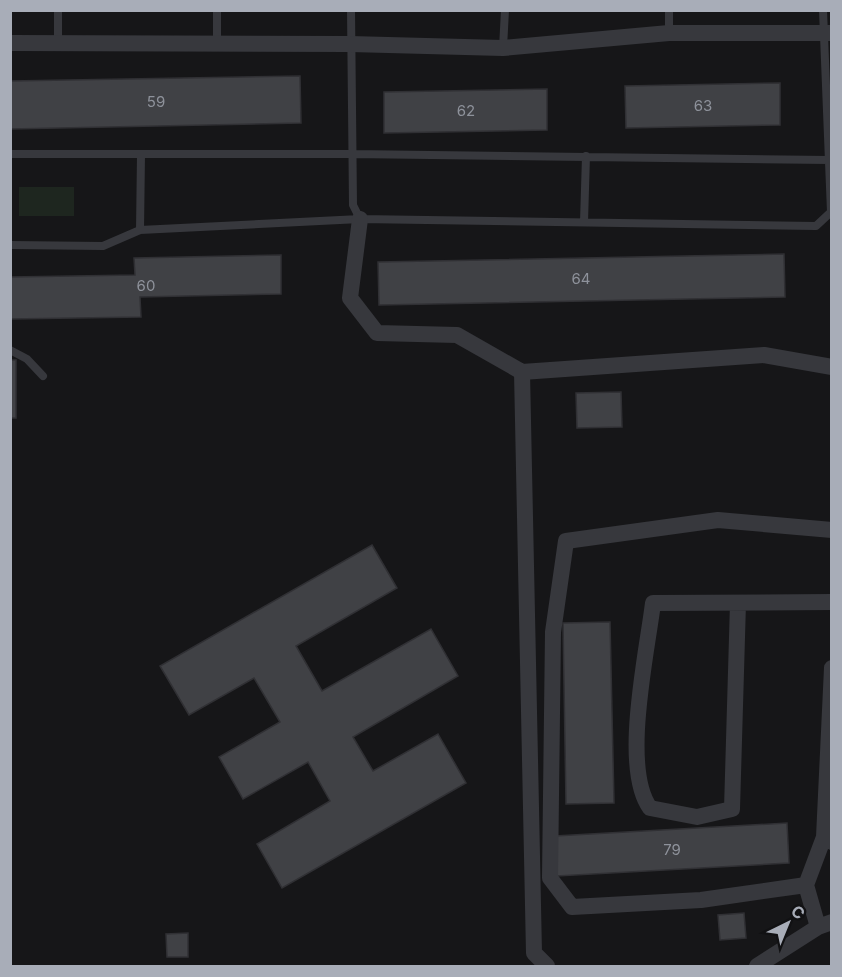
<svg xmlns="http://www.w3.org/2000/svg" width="842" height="977" font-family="Inter,sans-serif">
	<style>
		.green { fill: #1e261f }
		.building { fill: #404145; stroke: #303034; stroke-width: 1.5 }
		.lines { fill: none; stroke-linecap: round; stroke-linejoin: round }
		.service { stroke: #37383d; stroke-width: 8 }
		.minor { stroke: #37383d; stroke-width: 16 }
		.labels { text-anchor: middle; stroke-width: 6; stroke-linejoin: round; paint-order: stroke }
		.number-label { font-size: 15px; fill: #8e929b }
	</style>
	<rect width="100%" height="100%" fill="#161618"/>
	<path class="green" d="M19,187H74V216H19Z"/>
	<path class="building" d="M300,76L301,123L10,129V81Z
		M780,83V125L626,128L625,86Z
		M547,89V130L384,133V92Z
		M784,254L785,297L379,305L378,262Z
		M281,255V294L140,297L141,317L10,319V277L135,275L134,258Z
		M10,360H16V418H10Z
		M621,392L622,427L577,428L576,393Z
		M372,545L397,588L296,646L322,691L431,629L458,676L353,737L373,771L438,734L466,783L282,888L257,844L330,801L308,762L243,799L219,757L280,722L254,678L189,715L160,666Z
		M610,622L614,803L566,804L563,623Z
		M787,823L789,863L557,876L555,836Z
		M744,913L746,938L720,940L718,915Z
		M188,933V957H167L166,934Z"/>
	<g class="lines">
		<path class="service" d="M58,10V43
			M217,10V43
			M351,10L353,205L360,219L816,226L831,212L823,10
			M669,10V33
			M503,48L505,10
			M10,154H352L829,160
			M584,222L586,156
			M140,230L141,155
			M10,245L103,246L140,230L360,219
			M10,350L27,359L43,376"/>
		<path class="minor" d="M10,43L350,44L503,48L669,33H832
			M360,219L350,298L377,333L457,335L522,372L534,953L547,966
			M522,372L764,355L832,367
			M738,603L732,809L697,817L650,808C621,768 647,653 653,603L832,602
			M832,668L824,837L832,842
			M806,885L701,900L572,907L550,878L553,632L566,541L718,520L832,530
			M818,927L806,885L824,837
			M757,966L818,927L832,922"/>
	</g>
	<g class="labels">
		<g class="number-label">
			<text x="156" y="107">59</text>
			<text x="703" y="111">63</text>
			<text x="466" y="116">62</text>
			<text x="581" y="284">64</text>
			<text x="146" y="291">60</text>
			<text x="672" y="855">79</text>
		</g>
	</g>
	<rect width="842" height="977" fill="none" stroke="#a8adb8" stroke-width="24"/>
	<g transform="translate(788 923) rotate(43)" stroke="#111113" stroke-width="4.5" paint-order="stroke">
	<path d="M0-4.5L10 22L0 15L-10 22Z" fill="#a8adb8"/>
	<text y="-9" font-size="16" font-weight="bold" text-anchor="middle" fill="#a8adb8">С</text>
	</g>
</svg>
